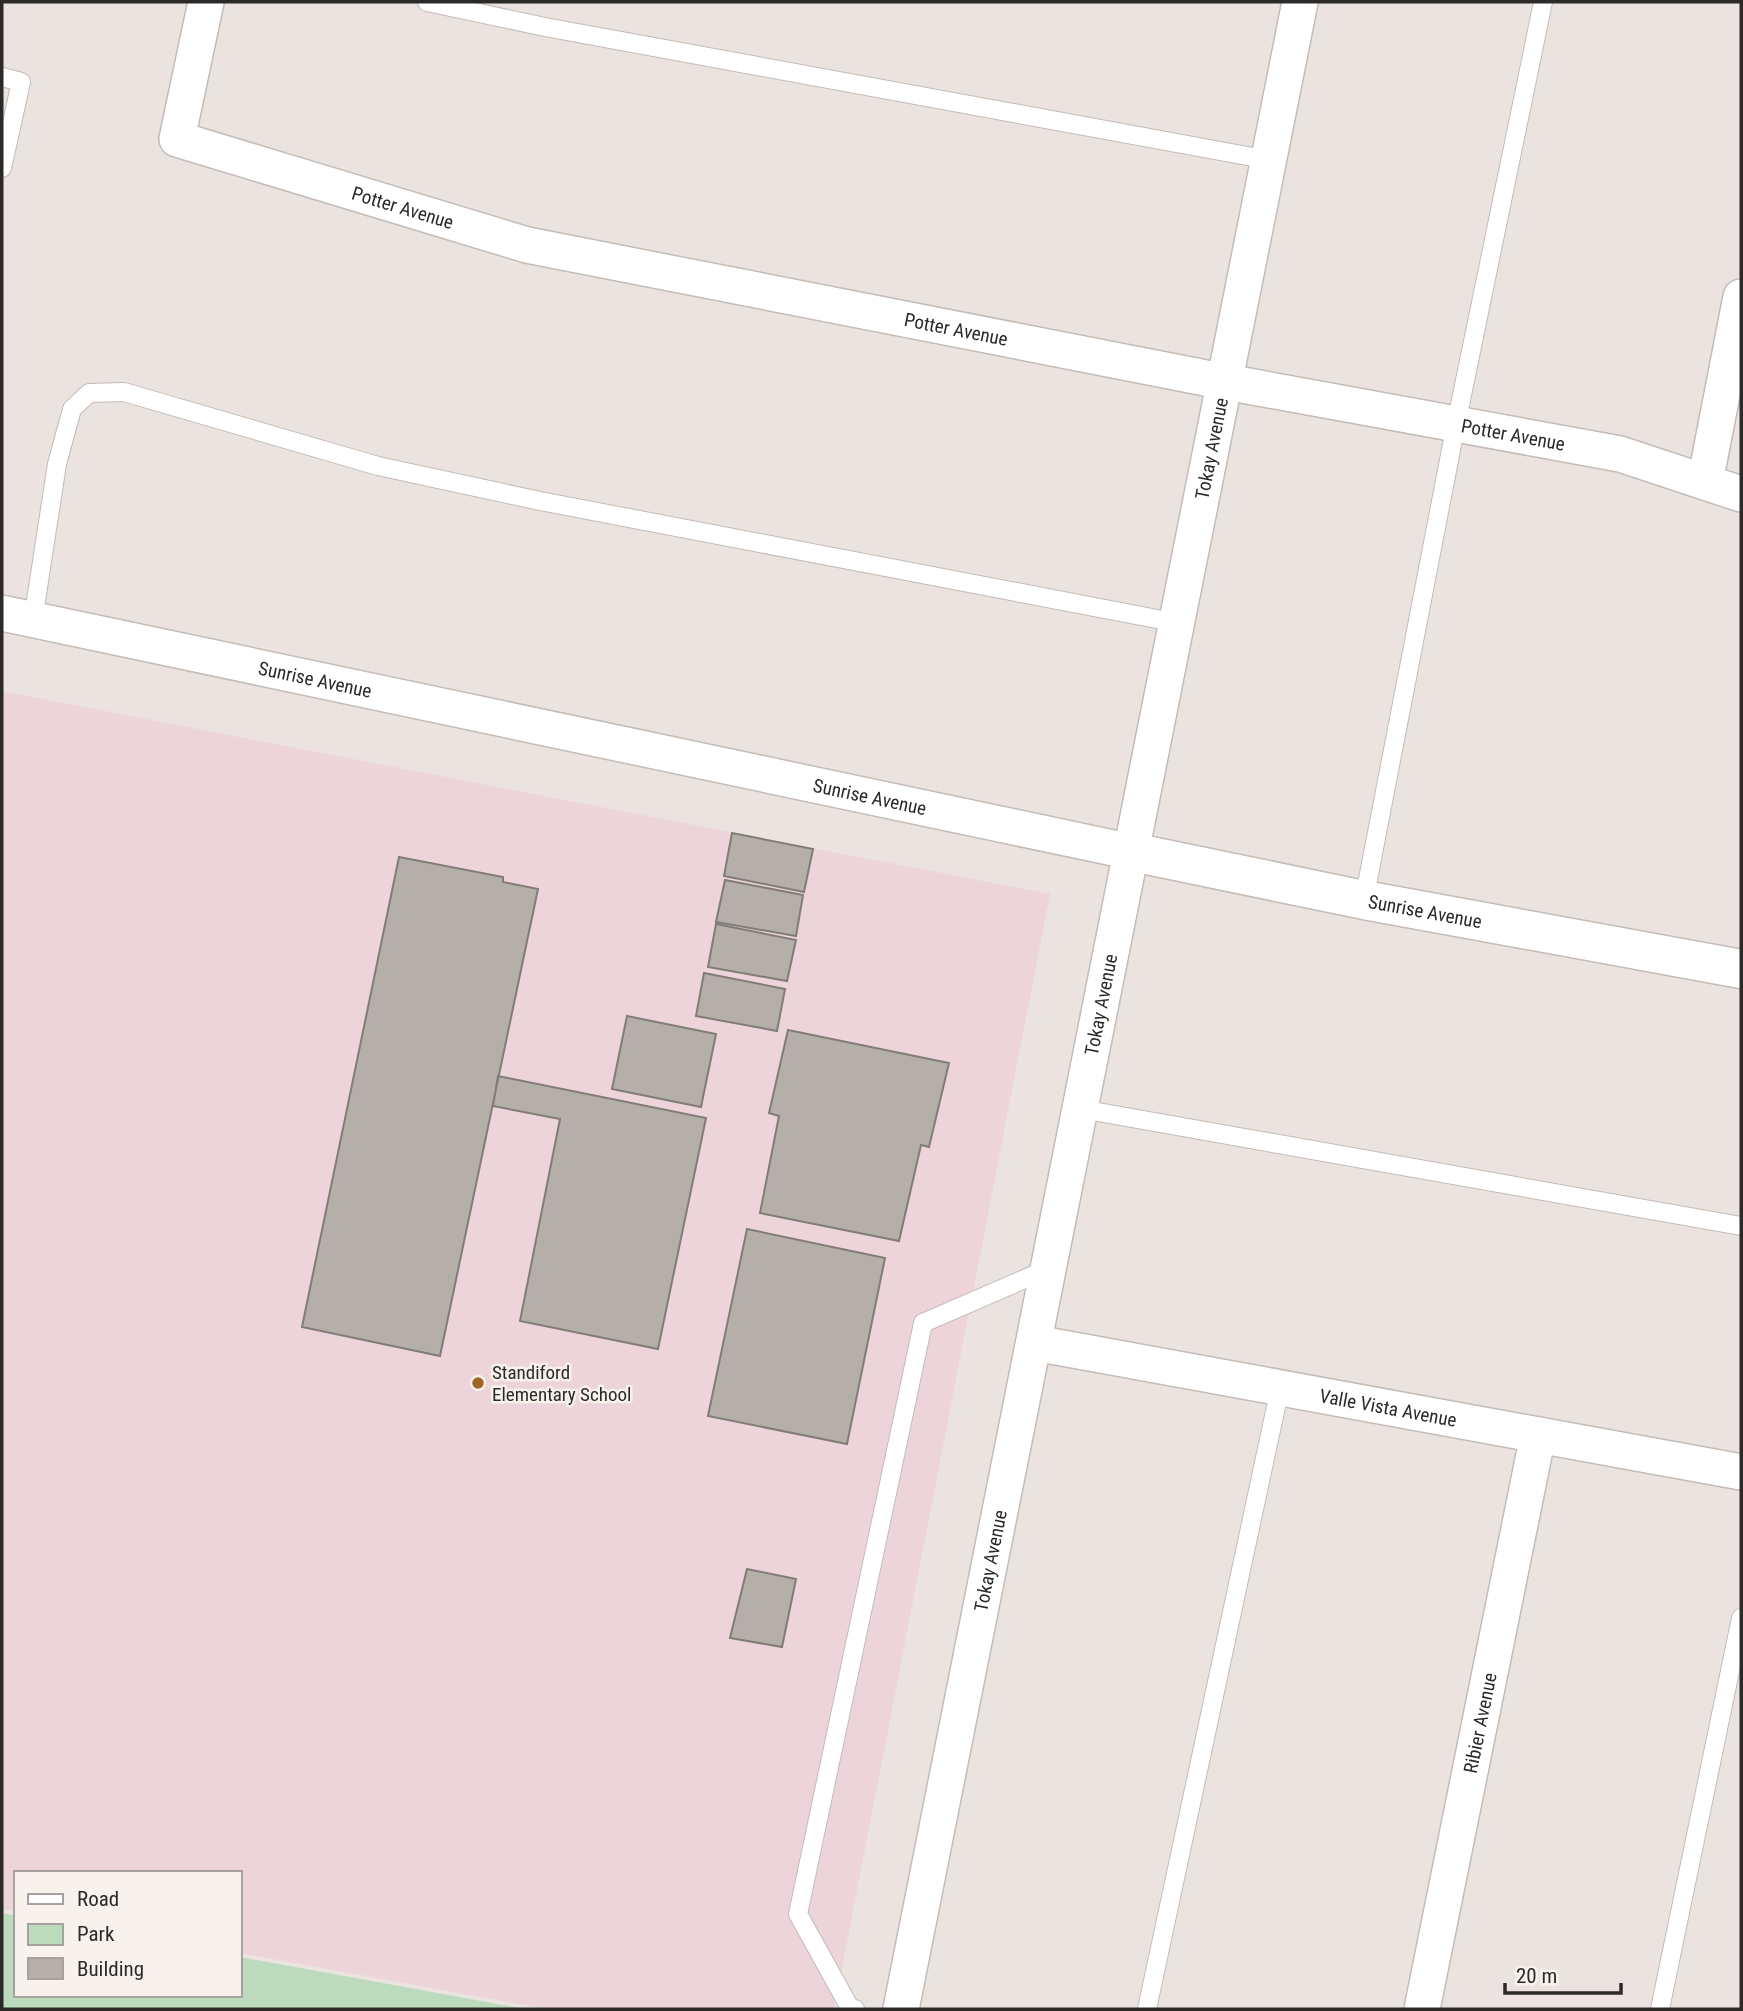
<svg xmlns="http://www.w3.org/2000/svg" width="1743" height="2011" font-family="'Roboto Condensed',sans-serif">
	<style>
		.education { fill: #edd4db }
		.green { fill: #bcdbbd }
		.building { fill: #b5afaa; stroke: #827c77; stroke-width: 2 }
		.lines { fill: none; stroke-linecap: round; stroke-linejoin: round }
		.service-casing { stroke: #c3bcb7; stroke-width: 20 }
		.minor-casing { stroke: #c3bcb7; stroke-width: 38 }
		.tertiary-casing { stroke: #c3bcb7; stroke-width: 41 }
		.service { stroke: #fff; stroke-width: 18 }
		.minor { stroke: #fff; stroke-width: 35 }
		.tertiary { stroke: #fff; stroke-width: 38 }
		.poi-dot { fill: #a16527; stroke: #f8f1ec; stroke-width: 2.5 }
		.labels { text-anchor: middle; stroke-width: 5; stroke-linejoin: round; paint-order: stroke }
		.street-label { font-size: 19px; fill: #2c2a28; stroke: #f8f1ec }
		.poi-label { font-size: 19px; fill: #2c2a28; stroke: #f8f1ec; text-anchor: start }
	</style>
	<rect width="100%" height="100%" fill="#ebe3df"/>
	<path class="education" d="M2,691L1050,894L834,2009H547L240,1953V1873H16V1911L2,1909Z"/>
	<path class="green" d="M2,1913L16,1916V1995H240V1957L525,2009H2Z"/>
	<path class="building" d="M732,833L813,849L804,892L724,876Z
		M399,857L503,877V882L538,889L440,1356L302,1327Z
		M725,880L803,895L796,936L716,922Z
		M716,924L796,940L787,981L708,967Z
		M704,973L785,989L777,1031L696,1016Z
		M627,1016L716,1034L701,1107L612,1089Z
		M788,1030L949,1063L929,1147L921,1145L899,1241L760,1213L779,1116L769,1113Z
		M498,1076L706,1118L658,1349L520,1321L560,1119L493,1106Z
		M747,1229L885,1258L847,1444L708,1416Z
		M747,1569L796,1579L782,1647L730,1638Z"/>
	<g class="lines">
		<g class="service-casing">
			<path id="service" d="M427,2L545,27L1269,160
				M2,77L21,82L2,168
				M33,620L57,464L72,409L89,393L124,392L378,466L540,501L1178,623
				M1364,900L1456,424L1543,2
				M1081,1109L1741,1226
				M855,2009L850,2008L798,1914L923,1323L1050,1268
				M1147,2009L1280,1388
				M1660,2009L1741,1618"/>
		</g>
		<g class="minor-casing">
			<g id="minor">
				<path id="s1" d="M206,2L177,139L527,245L1226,382L1620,454L1741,494"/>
				<path d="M1705,482L1741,297"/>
				<path id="s2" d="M2,613L1132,852"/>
				<path id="s3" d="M1035,1343L1741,1472"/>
				<path id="s4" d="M901,2009L1300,2"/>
				<path id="s5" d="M1422,2009L1538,1435"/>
			</g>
		</g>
		<g class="tertiary-casing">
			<g id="tertiary">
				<path id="s6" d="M1132,852L1364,900L1741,969"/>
			</g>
		</g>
		<use href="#service" class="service"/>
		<use href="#minor" class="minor"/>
		<use href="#tertiary" class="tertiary"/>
	</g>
	<circle class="poi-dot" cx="478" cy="1383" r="7"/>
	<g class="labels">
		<g class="street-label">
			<text dy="7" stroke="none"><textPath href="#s1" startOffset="376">Potter Avenue</textPath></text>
			<text dy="7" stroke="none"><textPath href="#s1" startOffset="943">Potter Avenue</textPath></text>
			<text dy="7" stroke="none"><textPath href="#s1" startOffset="1510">Potter Avenue</textPath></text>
			<text dy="7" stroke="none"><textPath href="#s4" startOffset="1591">Tokay Avenue</textPath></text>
			<text dy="7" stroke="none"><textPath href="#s2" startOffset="320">Sunrise Avenue</textPath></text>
			<text dy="7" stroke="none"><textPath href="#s2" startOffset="887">Sunrise Avenue</textPath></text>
			<text dy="7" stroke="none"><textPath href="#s6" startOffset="299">Sunrise Avenue</textPath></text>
			<text dy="7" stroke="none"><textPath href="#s4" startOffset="1024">Tokay Avenue</textPath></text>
			<text dy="7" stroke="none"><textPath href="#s3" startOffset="359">Valle Vista Avenue</textPath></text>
			<text dy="7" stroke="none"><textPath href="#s4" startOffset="457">Tokay Avenue</textPath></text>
			<text dy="7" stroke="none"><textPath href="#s5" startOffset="292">Ribier Avenue</textPath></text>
		</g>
		<g class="poi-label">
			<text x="492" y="1379">Standiford<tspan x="492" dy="22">Elementary School</tspan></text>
		</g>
	</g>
	<rect width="1743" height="2011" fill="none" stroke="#2c2a28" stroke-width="7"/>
	<rect x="14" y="1871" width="228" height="126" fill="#f8f1ec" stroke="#a6a19e" stroke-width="2"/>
	<rect x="28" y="1894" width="35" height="10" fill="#ffffff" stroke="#a6a19e" stroke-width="2"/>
	<text x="77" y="1906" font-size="21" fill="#2c2a28">Road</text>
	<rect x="28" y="1924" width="35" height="21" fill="#bcdbbd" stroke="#a6a19e" stroke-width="2"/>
	<text x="77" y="1941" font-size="21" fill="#2c2a28">Park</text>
	<rect x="28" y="1958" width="35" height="21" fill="#b5afaa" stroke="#a6a19e" stroke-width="2"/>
	<text x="77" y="1976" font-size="21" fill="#2c2a28">Building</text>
	<path d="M1505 1983v10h116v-10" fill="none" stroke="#2c2a28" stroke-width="3.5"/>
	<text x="1516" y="1983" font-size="21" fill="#2c2a28" stroke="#f8f1ec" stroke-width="5" paint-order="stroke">20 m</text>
</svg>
